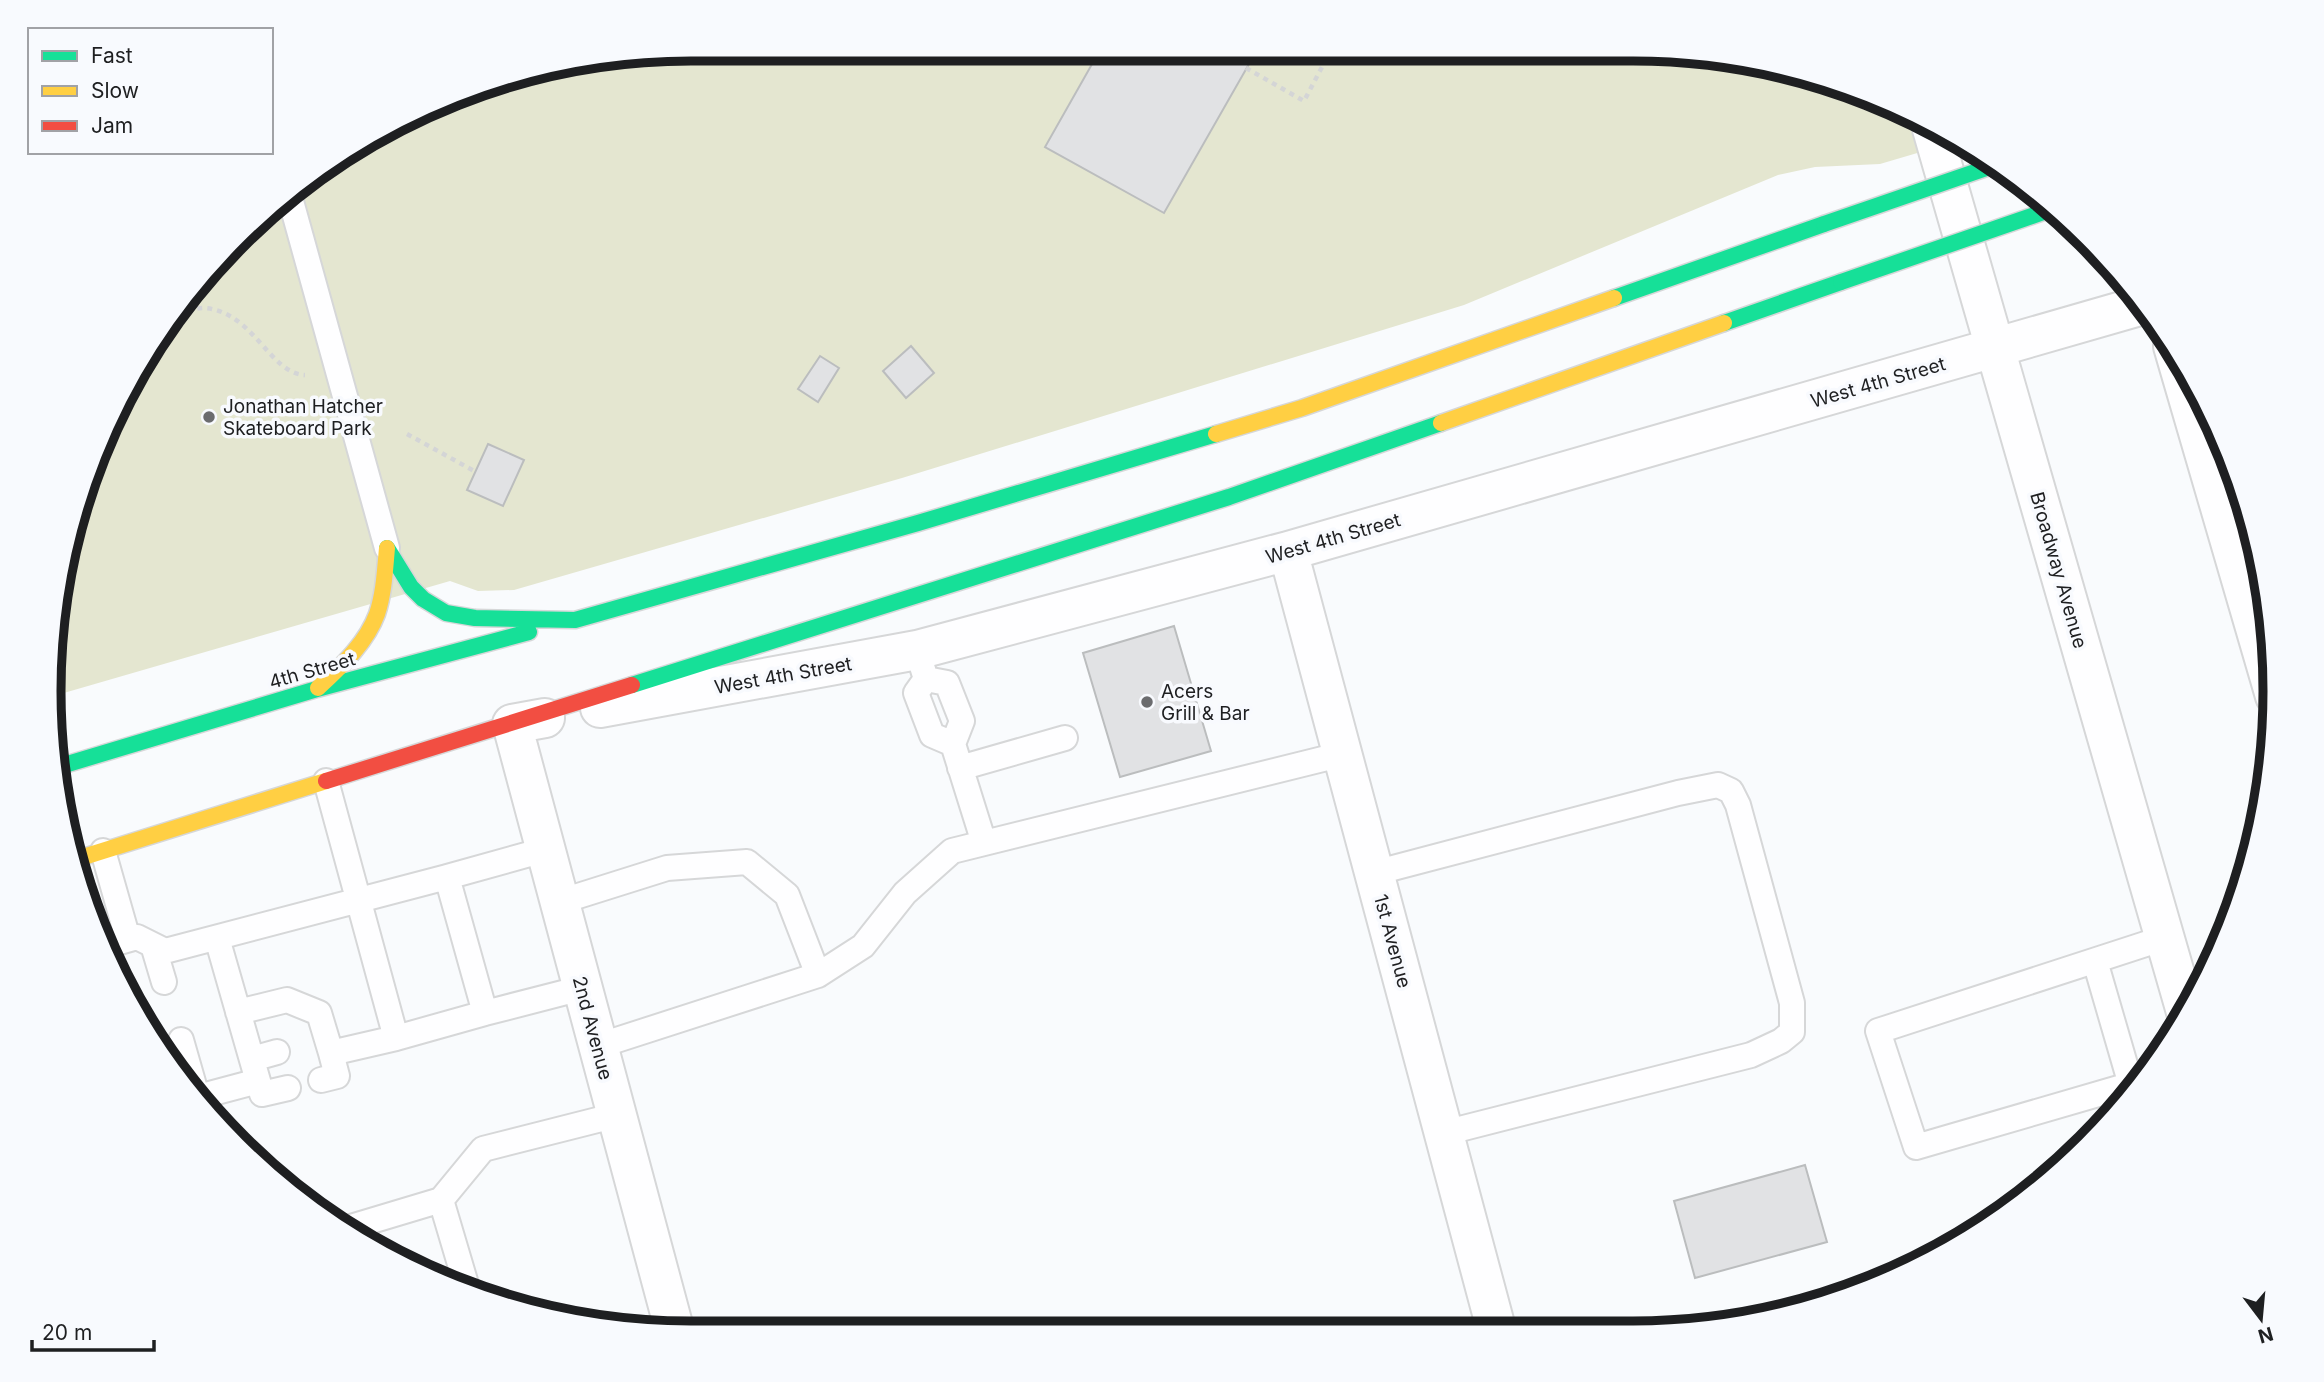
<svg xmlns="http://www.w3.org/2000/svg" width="2324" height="1382" font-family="Inter,sans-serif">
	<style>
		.green { fill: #e4e6d0 }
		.building { fill: #e1e2e4; stroke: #bbbdbe; stroke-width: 2 }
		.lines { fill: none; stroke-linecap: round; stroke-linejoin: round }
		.lane-casing { stroke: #d6d7d8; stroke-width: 28 }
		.street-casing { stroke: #d6d7d8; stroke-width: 42 }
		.fast-casing { stroke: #d6d7d8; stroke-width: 19 }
		.slow-casing { stroke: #d6d7d8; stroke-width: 19 }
		.jam-casing { stroke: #d6d7d8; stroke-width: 19 }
		.path { stroke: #d4d5d6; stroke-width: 4.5; stroke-dasharray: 5 5; stroke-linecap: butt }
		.lane { stroke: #fefeff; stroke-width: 24 }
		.street { stroke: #fefeff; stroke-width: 38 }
		.fast { stroke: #16e098; stroke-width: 16 }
		.slow { stroke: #ffcf43; stroke-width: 16 }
		.jam { stroke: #f24e42; stroke-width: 16 }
		.fast-bridge-casing { stroke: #d6d7d8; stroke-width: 19; stroke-linecap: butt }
		.fast-bridge { stroke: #16e098; stroke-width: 16 }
		.poi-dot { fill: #6b6c6e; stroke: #f8fafe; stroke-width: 2.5 }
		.labels { text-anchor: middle; stroke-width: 7; stroke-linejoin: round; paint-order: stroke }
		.street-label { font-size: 19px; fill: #1e1f21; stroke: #f8fafe }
		.poi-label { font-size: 19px; fill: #1e1f21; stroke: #f8fafe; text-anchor: start }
		.rim { fill: none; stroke: #1e1f21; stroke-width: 9 }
	</style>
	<rect width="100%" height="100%" fill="#f9fbfd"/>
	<path class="green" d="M691,49L1675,50L1840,83L1958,141L1880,164L1815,167L1778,175L1464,305L902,478L514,590L478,591L450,581L50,697L49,691L83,485L157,334L300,181L485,83Z"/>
	<path class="building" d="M1100,50H1257L1164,213L1045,147Z
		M911,346L934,373L906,398L883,371Z
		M820,356L839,368L818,402L798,389Z
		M488,444L524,460L503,506L467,490Z
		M1174,626L1211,751L1120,777L1083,653Z
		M1805,1165L1827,1242L1695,1278L1674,1201Z"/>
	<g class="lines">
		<g class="lane-casing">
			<path id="lane" d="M289,194L387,548
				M921,663L926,679L916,693L932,735L953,744
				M926,679L947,683L962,721L953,744L984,843
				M960,768L1065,738
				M326,781L396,1038L485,1013
				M544,850L447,877L485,1013L582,988
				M103,851L128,939
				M1374,873L1678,793L1718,785L1731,791L1738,805L1792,1003V1032L1781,1041L1751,1055L1444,1133
				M559,902L667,868L747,862L787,895L818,975L598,1046
				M109,945L137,937L165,951L447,877
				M153,945L164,982
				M2095,961L2131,1085
				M818,975L863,946L905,893L952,851L1343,754
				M238,1012L287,1000L319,1013L331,1053L396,1038
				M181,1040L197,1096
				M252,1059L277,1052
				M321,1080L337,1076L331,1053
				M258,1081L262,1094L288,1088
				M2136,1083L1916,1147L1878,1031L2164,938
				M198,1097L258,1081L217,938
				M351,1227L441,1200
				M468,1291L441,1200L483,1149L617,1115"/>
		</g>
		<g class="street-casing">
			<path id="street" d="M1932,129L2186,1012
				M2173,346L2275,696
				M1288,551L1497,1332
				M600,708L917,650L1288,551L2143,305
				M545,718L512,724L675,1332"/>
		</g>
		<g class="fast-casing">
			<path id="fast" d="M1614,298L1824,224
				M1724,323L1841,282
				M387,548L411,587L423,599L446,613L475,618L575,620L918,523L1216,434
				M632,685L1229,497L1441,423
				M61,766L317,689L529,632"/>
		</g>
		<g class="slow-casing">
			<path id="slow" d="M1441,423L1724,323
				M1216,434L1302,408L1614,298
				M318,688C340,667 366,644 377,614C384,593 385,570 387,548
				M77,859L326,781"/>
		</g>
		<g class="jam-casing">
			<path id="jam" d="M326,781L632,685"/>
		</g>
		<path class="path" d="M1246,68L1304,101L1331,50
			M178,314C186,312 195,308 204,308C253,311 270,374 305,375
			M407,434L476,472"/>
		<use href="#lane" class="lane"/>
		<use href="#street" class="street"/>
		<use href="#fast" class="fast"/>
		<use href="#slow" class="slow"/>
		<use href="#jam" class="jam"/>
		<g class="fast-bridge-casing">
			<path id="fast-bridge" d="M1824,224L1998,164
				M1841,282L2052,209"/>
		</g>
		<use href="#fast-bridge" class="fast-bridge"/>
	</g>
	<g class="poi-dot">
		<circle cx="209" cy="417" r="7"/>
		<circle cx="1147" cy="702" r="7"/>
	</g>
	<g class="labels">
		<g class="street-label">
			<text transform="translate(1878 382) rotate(-16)" y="7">West 4th Street</text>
			<text transform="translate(1333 538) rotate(-16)" y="7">West 4th Street</text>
			<text transform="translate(2059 570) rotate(74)" y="7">Broadway Avenue</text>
			<text transform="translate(312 670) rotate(-16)" y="7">4th Street</text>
			<text transform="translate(783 675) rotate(-10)" y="7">West 4th Street</text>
			<text transform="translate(1393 941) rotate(75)" y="7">1st Avenue</text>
			<text transform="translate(593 1028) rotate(75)" y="7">2nd Avenue</text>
		</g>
		<g class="poi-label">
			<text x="223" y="413">Jonathan Hatcher<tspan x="223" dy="22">Skateboard Park</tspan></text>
			<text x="1161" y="698">Acers<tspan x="1161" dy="22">Grill &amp; Bar</tspan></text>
		</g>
	</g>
	<path d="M0 0H2324V1382H0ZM691 61H1633A630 630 0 0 1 2263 691V691A630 630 0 0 1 1633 1321H691A630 630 0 0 1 61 691V691A630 630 0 0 1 691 61Z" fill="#f8fafe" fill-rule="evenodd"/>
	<path class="rim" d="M691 61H1633A630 630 0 0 1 2263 691V691A630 630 0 0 1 1633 1321H691A630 630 0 0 1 61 691V691A630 630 0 0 1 691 61Z"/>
	<rect x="28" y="28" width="245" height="126" fill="#f8fafe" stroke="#a1a2a6" stroke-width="2"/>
	<rect x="42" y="51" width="35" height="10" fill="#16e098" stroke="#a1a2a6" stroke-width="2"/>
	<text x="91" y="63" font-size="21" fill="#1e1f21">Fast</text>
	<rect x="42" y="86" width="35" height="10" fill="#ffcf43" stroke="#a1a2a6" stroke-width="2"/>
	<text x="91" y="98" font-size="21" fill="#1e1f21">Slow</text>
	<rect x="42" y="121" width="35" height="10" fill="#f24e42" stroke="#a1a2a6" stroke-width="2"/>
	<text x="91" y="133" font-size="21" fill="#1e1f21">Jam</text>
	<g transform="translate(2261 1319) rotate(164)" stroke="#f8fafe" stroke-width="5" paint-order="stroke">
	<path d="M0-5L12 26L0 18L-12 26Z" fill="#1e1f21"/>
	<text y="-10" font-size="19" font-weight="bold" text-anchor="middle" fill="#1e1f21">N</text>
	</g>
	<path d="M32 1340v10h122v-10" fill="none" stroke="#1e1f21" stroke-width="3.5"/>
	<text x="42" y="1340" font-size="21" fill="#1e1f21" stroke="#f8fafe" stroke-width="5" paint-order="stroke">20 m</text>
</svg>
